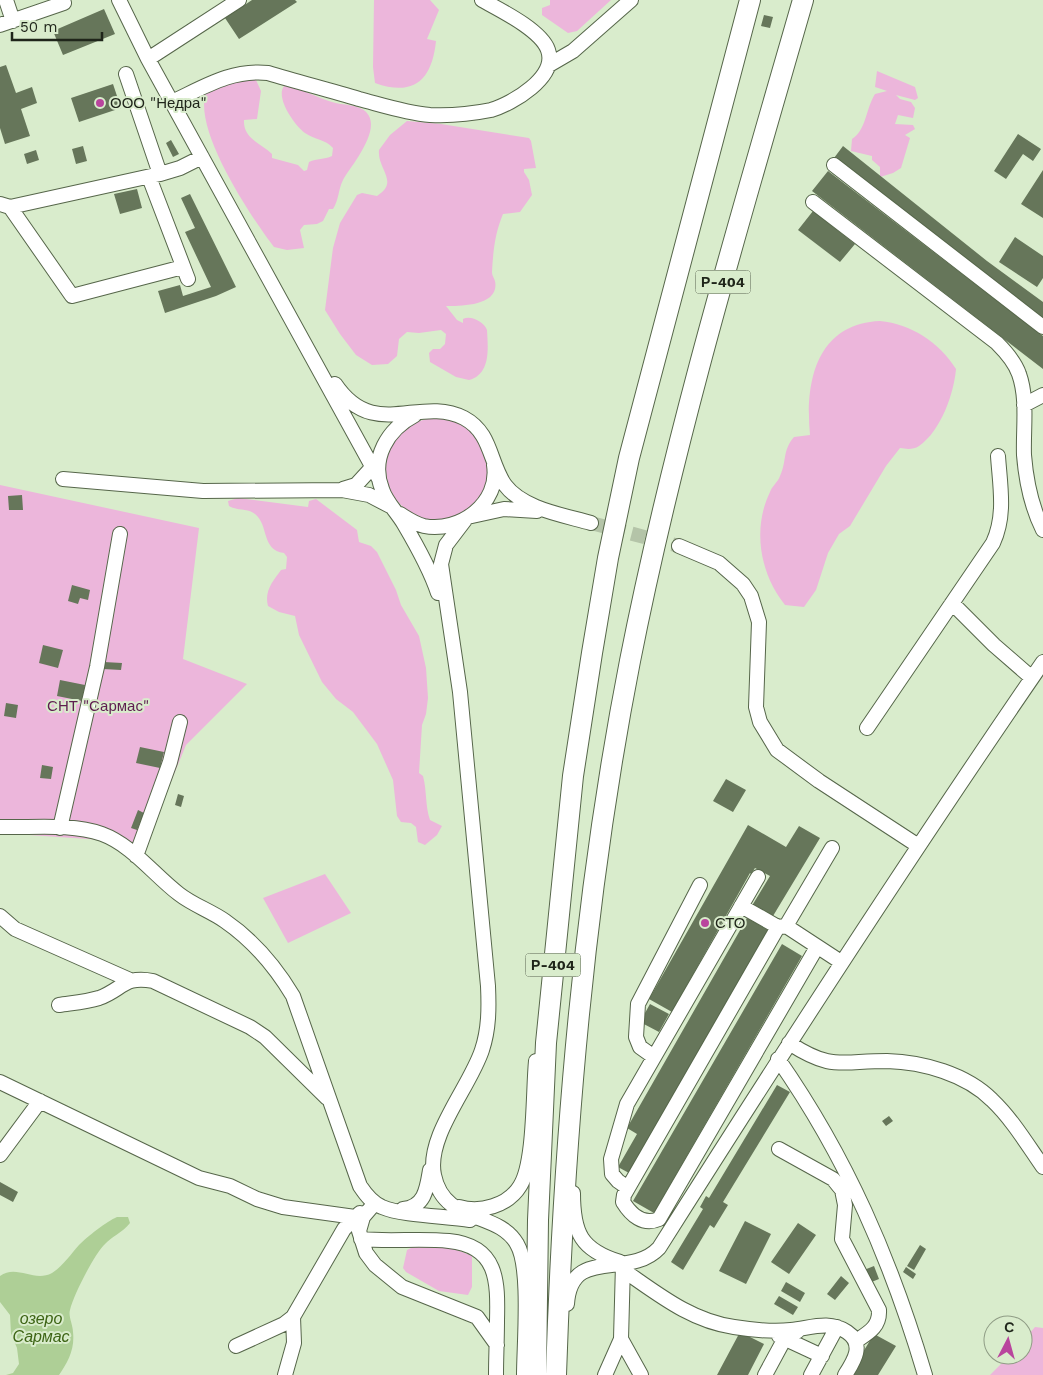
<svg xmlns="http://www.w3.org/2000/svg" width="1043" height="1375" font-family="'Work Sans',sans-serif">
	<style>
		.green { fill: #ecb6db }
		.water { fill: #aecf96 }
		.building { fill: #66765a }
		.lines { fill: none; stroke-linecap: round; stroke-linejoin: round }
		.minor-tunnel { stroke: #b4c4a8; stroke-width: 14; stroke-dasharray: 14 7; stroke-linecap: butt }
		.minor-casing { stroke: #56664a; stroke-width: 16 }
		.highway-casing { stroke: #56664a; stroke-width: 22 }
		.minor { stroke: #fff; stroke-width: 14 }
		.highway { stroke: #fff; stroke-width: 20 }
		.poi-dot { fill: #b9459d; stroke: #d9eccc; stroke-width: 2 }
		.labels { text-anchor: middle; stroke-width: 4; stroke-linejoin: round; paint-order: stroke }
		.shield { fill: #d9eccc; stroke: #57614f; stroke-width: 1 }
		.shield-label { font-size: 14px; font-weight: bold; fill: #1f251a }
		.poi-label { font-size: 15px; fill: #1f251a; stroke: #d9eccc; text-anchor: start }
		.park-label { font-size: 15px; fill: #5f1d50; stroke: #d9eccc }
		.water-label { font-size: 16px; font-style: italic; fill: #3d6415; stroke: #d9eccc }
	</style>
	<rect width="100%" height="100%" fill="#d9eccc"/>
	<path class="green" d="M374,0H430L439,10L427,39L436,41C432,80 414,97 375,83L373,67Z
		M550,0H611L577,31L568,33L542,15V8L550,5Z
		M877,71L915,87L918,98L915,100L896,95L900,99L911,102L915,108L913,118L898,115L895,124L913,125L915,129L905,135L910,138L901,168L893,173L880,177V167L872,160V156L851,151L852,139C866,131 866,108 875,94L887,91L875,87Z
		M243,79L256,80L261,91L257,119L244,120C243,139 261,143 272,154V158L298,165L304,171L307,170L309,162C317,158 324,160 332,156L333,148C325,139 315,140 305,133C295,126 275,98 284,86C302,88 315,97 332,102C341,105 353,104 362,109C388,124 350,167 343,180C338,190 339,200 333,209H329L323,221L317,224L304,225L300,230L304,248L287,250L274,247C251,217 190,126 207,90Z
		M407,121L441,124L529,138L531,141L536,168L524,169V172L529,180L532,195L520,212L503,214C495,233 493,252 492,272C492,278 497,279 495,289C491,306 459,306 446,306L457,320L463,323V319C471,315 484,322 487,330C488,348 491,374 469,380L456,377L430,362L429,353L433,349H440L445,344L446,334L441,330L419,333L407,332L399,339L397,356L388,364L372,365L356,355L340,334L325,310L333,248L340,223L357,195L362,193L377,196C400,182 377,169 379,150L390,135Z
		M880,321C911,324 939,342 956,369C954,393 941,431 919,446C913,450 906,449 900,448L886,466L850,526L839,534L828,553L816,590L804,607L785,605C760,574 752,529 770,492C772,486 778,482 780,476C787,461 782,451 794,437L810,435C805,382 816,324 880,321Z
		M386 469a51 51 0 1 1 102 0a51 51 0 1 1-102 0Z
		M0,485L199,528L183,659L247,684L186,745L146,843L0,833Z
		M238,498L308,507L309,501L316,499L357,530L359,542L371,546L377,552L396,590L401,605L419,636L426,668L428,698L426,714L422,725L419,773L423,776C427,791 425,805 430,820L442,826L437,835L425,845L418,842L416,827L411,823L401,822L397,816L393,780L377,744L353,712L336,699L322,682L299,635L295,616L279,612L268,606C264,591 273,581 281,570L286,569L287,557L284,553C261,550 269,525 255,514C248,508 237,511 229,506L228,501Z
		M325,874L351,913L288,943L263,898Z
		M433,1245L452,1248L472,1256V1287L468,1295L439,1291L406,1272L403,1268L407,1250L413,1247Z
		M1035,1327L1043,1328V1375H990L1010,1355H1023V1341Z"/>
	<path class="water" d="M117,1217H128L130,1223C122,1233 112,1236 104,1245C94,1255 73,1296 70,1310C68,1316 73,1325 73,1332C75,1349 68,1362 59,1375H6L13,1373L19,1364L17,1348L11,1334L10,1315L0,1302V1276C17,1264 34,1283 52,1273C63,1266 71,1254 79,1245C87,1237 107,1221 117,1217Z"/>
	<path class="building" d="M252,0H295L297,2L239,39L225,18Z
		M104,9L115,34L63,55L53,31Z
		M764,15L773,17L770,28L761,26Z
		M6,65L16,93L32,87L37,103L21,109L30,136L5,144L0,128V67Z
		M113,84L121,108L79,122L71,98Z
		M1018,134L1041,149L1033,161L1023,154L1006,179L994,171Z
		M171,140L179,154L173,157L166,143Z
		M83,146L87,161L76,164L72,149Z
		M843,146L987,261L1043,302V320L834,158Z
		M36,150L39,160L27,164L24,154Z
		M1043,170V218L1021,204Z
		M828,171L1043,336V369L812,191Z
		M137,189L142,208L120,214L114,194Z
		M190,194L236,287L216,296L165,313L158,291L180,285L183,296L211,287L185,232L195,228L181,198Z
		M813,211L855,244L840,262L798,230Z
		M1015,237L1043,256V278L1037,287L999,262Z
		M22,495L23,510H9L8,496Z
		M72,585L90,590L88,600L80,598L78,604L68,601Z
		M43,645L63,650L58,668L39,663Z
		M104,662L122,663L121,670L103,669Z
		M60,680L85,685L82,701L57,696Z
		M6,703L18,705L16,718L4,716Z
		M140,747L164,752L160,768L136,763Z
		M42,765L53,767L51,779L40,778Z
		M726,779L746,790L733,812L713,801Z
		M178,794L184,796L181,807L175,805Z
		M138,810L144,813L137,830L131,828Z
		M748,825L786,847L799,826L820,838L773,916L753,904L770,876L755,868L751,874L750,873L672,1012L649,999Z
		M747,918L768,930L629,1173L618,1167L637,1134L627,1128Z
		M782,944L802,956L654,1213L633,1201Z
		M650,1004L669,1014L659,1032L640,1022Z
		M777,1085L790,1092L723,1202L728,1205L714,1228L710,1225L683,1270L671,1262L703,1209L700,1207L706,1196L709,1198Z
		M889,1116L893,1121L886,1126L882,1121Z
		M0,1182L18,1192L13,1202L0,1195Z
		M745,1221L771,1234L746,1284L719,1271Z
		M798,1223L816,1235L789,1274L771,1262Z
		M920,1245L926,1249L914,1270L907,1266Z
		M874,1266L879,1279L869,1283L864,1270Z
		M906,1267L916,1274L913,1279L903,1272Z
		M841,1276L849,1283L835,1300L827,1294Z
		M786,1282L805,1293L800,1302L781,1291Z
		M779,1296L798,1307L793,1315L774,1304Z
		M740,1332L764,1344L748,1375H717Z
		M874,1334L896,1346L878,1375H849Z"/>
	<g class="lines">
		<path class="minor-tunnel" d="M591,523L679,546"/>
		<g class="minor-casing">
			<path id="minor" d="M6,0L13,21
				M119,0L148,59L379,479
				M0,25L64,3L62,0
				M148,59L239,0
				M549,65L573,51L631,0
				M126,74L160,174L180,168L202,157
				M172,102C204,87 232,69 268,73C298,82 329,90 359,99C382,105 406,113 430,115C450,116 471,114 491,110C512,104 558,77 548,50C541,30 500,10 482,0
				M834,165L1043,327
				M149,177L188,279
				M813,202L997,343C1006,352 1015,362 1019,374C1028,399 1023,429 1024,455C1026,480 1032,508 1043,530
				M0,204L10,207L160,174
				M10,207L72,296L183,267
				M335,384C374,442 419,395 464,418C492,433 489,462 505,485C523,509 563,515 591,523
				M1024,405L1043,395
				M415,415C388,429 370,458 382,489C386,502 397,512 404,524C417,546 430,569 438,593
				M63,479L203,491L342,490L369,495L392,507
				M343,489L356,485L378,461
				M400,514C408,519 415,524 424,526C460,533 500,503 494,465
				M472,516L504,509L537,511
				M465,520L446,545L441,564L460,692L488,986C489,1008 489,1029 482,1050C470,1087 426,1136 434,1175C444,1225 498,1210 517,1244C531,1267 524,1345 524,1375
				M679,546L719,563L743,584L751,596L759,622L756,707L760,722L777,750L819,781L917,845
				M952,603L994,645L1032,678
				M867,728L993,543C1006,515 1000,486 998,456
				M0,827C33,828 70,823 102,834C132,845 154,875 179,894C193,905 211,911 225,921C254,941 275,966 293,996L360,1186C366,1195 372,1203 382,1207C403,1216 446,1216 470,1220
				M60,828L97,667L120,534
				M136,856L170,762L180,722
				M741,906L778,927
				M0,916L15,929L130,980
				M786,926L832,848
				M817,947L659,1219C643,1226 631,1215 623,1202L624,1195L778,927L786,926L841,962
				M59,1005C72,1003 86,1002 99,998C122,990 124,975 153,981L250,1027L265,1037L327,1098
				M789,1043C832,1071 840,1061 887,1061C923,1062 966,1074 992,1100C1012,1119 1027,1144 1043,1167
				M654,1057L640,1047L636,1037L638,1004L700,885
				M778,1059C847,1158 891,1260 925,1375
				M0,1082L199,1178L230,1186L257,1199L283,1207L355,1217
				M779,1149L833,1179L842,1190L845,1205L842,1239L879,1310C880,1327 868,1333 856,1341
				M0,1155L40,1101
				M628,1188L618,1181L612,1174L611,1159L627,1104L758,877
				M573,1193C573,1233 581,1250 620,1262
				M375,1203L363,1217L359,1231L366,1253L375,1265L402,1287L477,1317L497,1345
				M459,1207C480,1213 508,1206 520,1186C535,1163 533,1091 536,1061
				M403,1209C425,1207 427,1188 430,1170
				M361,1239C390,1242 420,1238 449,1241C498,1246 498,1281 497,1321C497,1339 496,1357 496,1375
				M623,1264L621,1339L641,1375
				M623,1270C658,1294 691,1321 734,1327C753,1330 773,1332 791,1330C811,1328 829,1320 847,1332C865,1344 854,1361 845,1375
				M567,1304C571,1245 629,1280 659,1248C784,1050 911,854 1043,662
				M779,1336L822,1356
				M236,1346L284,1324L293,1317L344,1229L360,1213
				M285,1375L294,1343L293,1317
				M605,1375L621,1339
				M765,1375L785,1338L798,1331
				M811,1375L837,1327"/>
		</g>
		<g class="highway-casing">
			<path id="highway" d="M536,1375L538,1220L546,1043L573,776L592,653L608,558L629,458L750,0
				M556,1375C564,1136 584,896 630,661C674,438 740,219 803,0"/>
		</g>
		<use href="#minor" class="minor"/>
		<use href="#highway" class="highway"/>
	</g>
	<g class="poi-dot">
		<circle cx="100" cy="103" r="5"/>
		<circle cx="705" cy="923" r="5"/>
	</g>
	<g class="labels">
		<g class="shield">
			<rect x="695.5" y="270.5" width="55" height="23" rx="4"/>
			<rect x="525.5" y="953.5" width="55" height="23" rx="4"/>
		</g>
		<g class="shield-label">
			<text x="723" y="287">Р-404</text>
			<text x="553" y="970">Р-404</text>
		</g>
		<g class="poi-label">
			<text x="110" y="108">ООО "Недра"</text>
			<text x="715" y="928">СТО</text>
		</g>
		<g class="park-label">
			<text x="98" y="711">СНТ "Сармас"</text>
		</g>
		<g class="water-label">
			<text x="41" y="1324">озеро<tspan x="41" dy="18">Сармас</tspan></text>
		</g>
	</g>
	<g transform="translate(1008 1340) rotate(6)"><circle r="24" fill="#d9eccc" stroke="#8f9c85"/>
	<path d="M0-4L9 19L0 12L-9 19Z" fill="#b9459d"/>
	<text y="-8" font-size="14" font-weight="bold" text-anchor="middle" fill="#1f251a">С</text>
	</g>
	<path d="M12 32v8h90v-8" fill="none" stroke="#1f251a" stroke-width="2.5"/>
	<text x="20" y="32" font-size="15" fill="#1f251a" stroke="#d9eccc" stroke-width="4" paint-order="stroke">50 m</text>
</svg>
